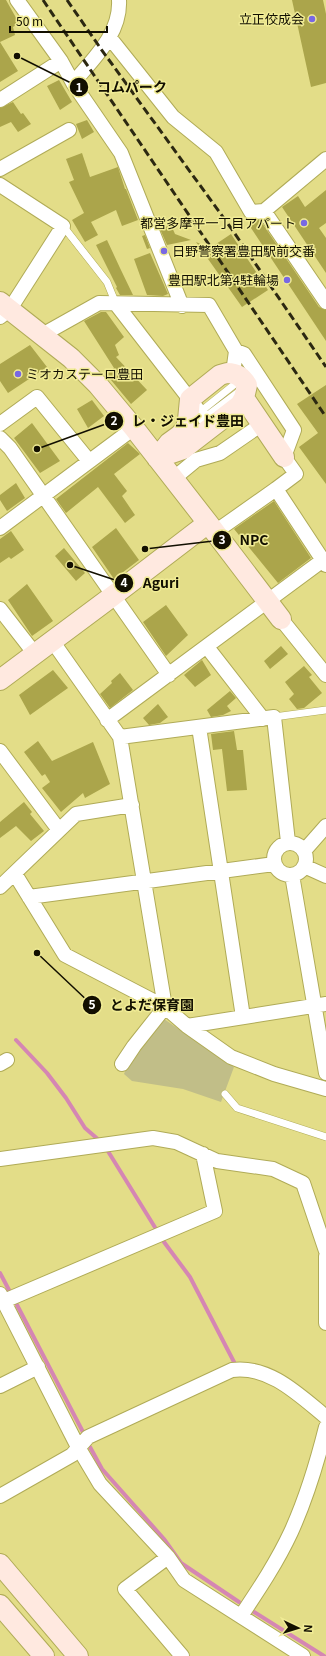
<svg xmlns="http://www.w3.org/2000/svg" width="326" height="1656" font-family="Georgia,'Noto Sans JP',serif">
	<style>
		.green { fill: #c1be88 }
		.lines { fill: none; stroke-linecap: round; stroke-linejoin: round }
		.stream { stroke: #d586b3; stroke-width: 4 }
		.building { fill: #aba54b }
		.lane-casing { stroke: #b0ab57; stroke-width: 8 }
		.street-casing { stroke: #b0ab57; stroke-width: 16 }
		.secondary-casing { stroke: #b0ab57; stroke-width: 22 }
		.lane { stroke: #fff; stroke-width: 7 }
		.street { stroke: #fff; stroke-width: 14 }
		.secondary { stroke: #ffe9e0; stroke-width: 20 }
		.rail { stroke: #2c2811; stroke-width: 3; stroke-dasharray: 8 4; stroke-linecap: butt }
		.poi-dot { fill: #7868e3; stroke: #f0eb95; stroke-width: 1.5 }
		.labels { text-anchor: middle; stroke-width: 3; stroke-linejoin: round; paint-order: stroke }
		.poi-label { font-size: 13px; fill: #120f00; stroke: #f0eb95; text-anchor: end }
		.leader { fill: none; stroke: #120f00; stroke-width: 1.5 }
		.callout-dot { fill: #120f00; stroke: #f0eb95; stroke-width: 1.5 }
		.mark-label { font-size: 12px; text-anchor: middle; font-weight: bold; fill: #fff }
		.callout-label { font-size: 14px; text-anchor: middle; font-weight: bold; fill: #120f00; stroke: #f0eb95; stroke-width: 3; stroke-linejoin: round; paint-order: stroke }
	</style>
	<rect width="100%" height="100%" fill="#e3dd88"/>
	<path class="green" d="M164,1019L234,1067L221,1102L183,1089L132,1081L124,1074L135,1047Z"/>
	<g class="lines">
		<path class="stream" d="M16,1040L47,1073L66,1098L85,1128L100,1141
			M106,1148L164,1242L190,1277L234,1362
			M0,1273L9,1290
			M16,1303L84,1434
			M90,1447L102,1469L164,1539L181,1563L239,1602
			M254,1612L324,1656"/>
	</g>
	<path class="building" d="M0,0H6L19,23L13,27L15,35L0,42L18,71L0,82Z
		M292,0H323L326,14V83L311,87Z
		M59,80L72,102L60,110L47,86Z
		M13,102L21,114L23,113L31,124L18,132L11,122L0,127V108Z
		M87,120L94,132L82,139L76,124Z
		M82,153L90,177L118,167L125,189H126L138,220L122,226L116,210L91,222L98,235L85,242L72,220L84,213L69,182L74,180L66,159Z
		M326,190V223L319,228L326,238V273L282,207L298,196L305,207Z
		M255,220H260L319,307L326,310V341L249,225Z
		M171,225L175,234L191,240L167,245L160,229Z
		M231,234L268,290L242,307L196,242L210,248Z
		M145,235L150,248L147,249L142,236Z
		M107,240L120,268L133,295H120L116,288L117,287L96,245Z
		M150,253L168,294L163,296L147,295L134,259Z
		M101,312H106L124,337L115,345L119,355L116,357L147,390L131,404L106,374L114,368L84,321Z
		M30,345L47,367L8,393L0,381V364Z
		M326,385V484L299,447L318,433L297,404Z
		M92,400L104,416L88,428L77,409Z
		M32,423L60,461L40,473L14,438Z
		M128,443L140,454L114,474L127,491L122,496L135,515L125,523L98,487L66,513L56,499Z
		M16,483L25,498L7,511L0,500V495Z
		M274,501L311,558L278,583L234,529Z
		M116,528L139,560L114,579L92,547Z
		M11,531L24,550L11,559L9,557L0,563V539Z
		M64,548L85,573L76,581L55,556Z
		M27,584L53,621L32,636L8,600Z
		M166,605L188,635L166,656L143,622Z
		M281,646L288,654L270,669L264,661Z
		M202,660L211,675L195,687L184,675Z
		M304,666L312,675L309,677L322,693L304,708L297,709L289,699L294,694L285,682Z
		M53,670L68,688L30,715L19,695Z
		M120,673L133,690L110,708L100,694L112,683L111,681Z
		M230,691L236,698L227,706L231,711L223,715L211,717L207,710Z
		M158,704L168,717L160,723L149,725L143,718Z
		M234,731L237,750H243L247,790L227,791L222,749L213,750L211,734Z
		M38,741L52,761L93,742L110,784L85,798L83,793L61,812L42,788L50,782L45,774L42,776L24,752Z
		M24,802L32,812L30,814L44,831L31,841L16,826L0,838V822Z"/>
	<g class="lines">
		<g class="lane-casing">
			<path id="lane" d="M63,226L107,282L116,304
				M200,412L240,380
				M204,418L241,390
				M274,717L326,710
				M225,1094L237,1108L326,1137"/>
		</g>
		<g class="street-casing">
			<path id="street" d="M17,0L61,61L73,83L121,153L182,306
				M110,38L173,117L216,152L251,212L264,211L326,159
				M73,83C93,59 121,34 119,0
				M0,100L61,61
				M0,169L69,130
				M0,185L63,226L10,309L0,317
				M264,211L326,302
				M116,304L212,428
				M42,335L99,303L209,305L236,351L233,373
				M236,351L244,354L294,430L284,457L296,474L276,489L326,565
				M0,424L37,397L89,461
				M0,438L10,448L169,675
				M173,479L196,460L220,453L262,424
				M0,528L134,428
				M215,532L276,489
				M0,609L35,654
				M281,619L326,675
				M53,642L120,737L165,1007L134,1046L122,1064
				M207,647L263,719
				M107,720L323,560
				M199,727L243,1017
				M120,737L274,717L288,842
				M0,751L59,830
				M274 859a16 16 0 1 1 32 0a16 16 0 1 1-32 0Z
				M304,851L326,826
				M304,866L326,876
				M15,874L65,955L165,1007L187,1026L231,1057L274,1074L326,1089
				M292,875L326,1073
				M0,887L76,814L132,805
				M29,897L274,864
				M187,1026L326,1004
				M0,1064L7,1060
				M0,1159L153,1138L176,1142L217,1161L273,1169L303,1183L326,1251
				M326,1256V1323
				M0,1294L78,1447L100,1484L168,1557L184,1580L303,1656
				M4,1301L215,1211L203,1154
				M0,1386L38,1367
				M0,1496L72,1455L88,1437L232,1370C269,1365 299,1395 326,1417
				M168,1557L125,1589L182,1656
				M241,1616C259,1589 277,1562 291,1532C306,1499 317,1463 326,1427"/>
		</g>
		<g class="secondary-casing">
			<path id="secondary" d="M0,302L71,358L98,385L134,428L208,523L281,619
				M227,373C237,373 242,377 247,385L244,398L240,405L183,449L157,458L169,443L180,435L186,428L188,420L190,399L220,375Z
				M244,398L284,457
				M0,680L114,595L208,523
				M0,1564L78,1656
				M0,1605L44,1656"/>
		</g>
		<use href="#lane" class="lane"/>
		<use href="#street" class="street"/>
		<use href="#secondary" class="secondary"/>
		<path class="rail" d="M43,0L326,417
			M67,0L101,49L231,228L326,367"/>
	</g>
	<g class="poi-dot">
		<circle cx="312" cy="19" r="4"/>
		<circle cx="304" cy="223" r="4"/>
		<circle cx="164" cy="251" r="4"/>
		<circle cx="287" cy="280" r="4"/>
		<circle cx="18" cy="374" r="4"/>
	</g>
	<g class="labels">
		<g class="poi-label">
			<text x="304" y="24">立正佼成会</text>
			<text x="296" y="228">都営多摩平一丁目アパート</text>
			<text x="172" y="256" text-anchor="start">日野警察署豊田駅前交番</text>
			<text x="279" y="285">豊田駅北第4駐輪場</text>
			<text x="26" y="379" text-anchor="start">ミオカステーロ豊田</text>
		</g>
	</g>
	<path class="leader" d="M17 56L79 87M37 449L114 421M145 549L222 540M70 565L124 583M37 953L92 1005"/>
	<g class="callout-dot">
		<circle cx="17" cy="56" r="4"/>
		<circle cx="37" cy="449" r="4"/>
		<circle cx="145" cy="549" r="4"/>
		<circle cx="70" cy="565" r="4"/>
		<circle cx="37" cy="953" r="4"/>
		<circle cx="79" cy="87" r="10"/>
		<circle cx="114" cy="421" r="10"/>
		<circle cx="222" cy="540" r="10"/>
		<circle cx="124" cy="583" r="10"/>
		<circle cx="92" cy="1005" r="10"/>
	</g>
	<g class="mark-label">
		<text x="79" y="92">1</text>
		<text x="114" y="425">2</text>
		<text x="222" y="544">3</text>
		<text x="124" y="587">4</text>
		<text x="92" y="1009">5</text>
	</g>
	<g class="callout-label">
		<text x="132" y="92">コムパーク</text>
		<text x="188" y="426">レ・ジェイド豊田</text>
		<text x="254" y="545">NPC</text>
		<text x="161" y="588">Aguri</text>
		<text x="152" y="1010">とよだ保育園</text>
	</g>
	<g transform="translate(298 1628) rotate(94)" stroke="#f0eb95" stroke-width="3" paint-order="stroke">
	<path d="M0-3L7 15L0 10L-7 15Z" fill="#120f00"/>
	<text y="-6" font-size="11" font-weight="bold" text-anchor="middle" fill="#120f00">N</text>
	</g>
	<path d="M10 26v6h97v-6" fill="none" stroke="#120f00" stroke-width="2"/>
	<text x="16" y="26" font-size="12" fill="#120f00" stroke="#f0eb95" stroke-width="3" paint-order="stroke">50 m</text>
</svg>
